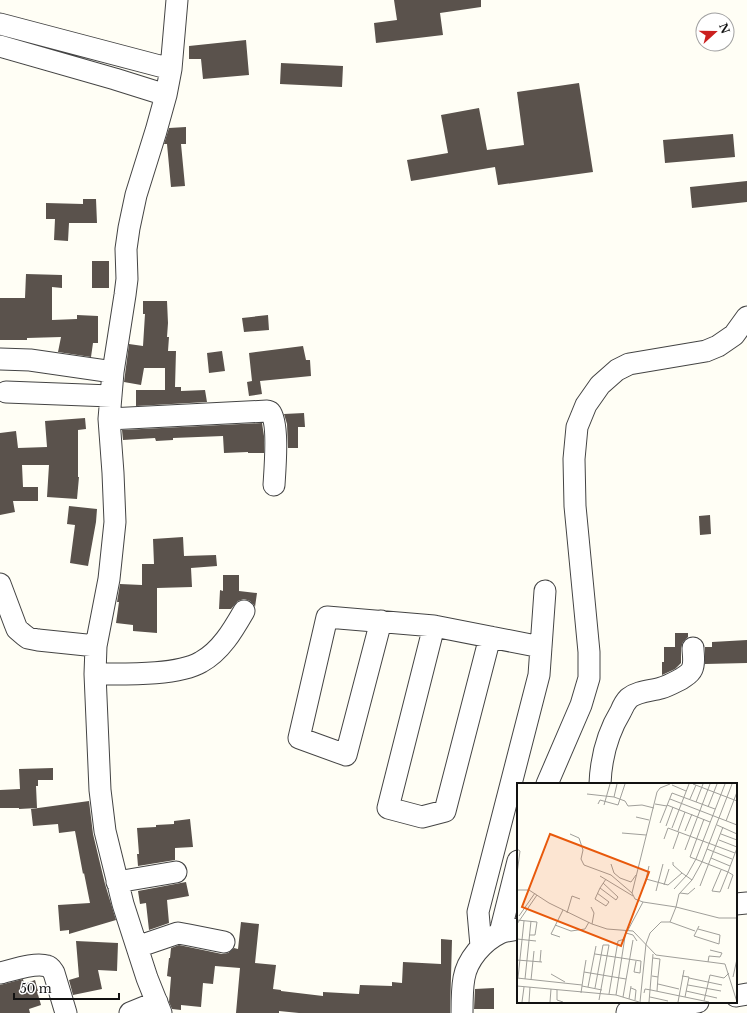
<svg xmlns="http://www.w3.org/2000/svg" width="747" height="1013" font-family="'Libre Baskerville',serif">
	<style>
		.building { fill: #5a524c }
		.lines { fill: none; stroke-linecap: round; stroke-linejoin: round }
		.minor-casing { stroke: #444; stroke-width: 23 }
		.minor { stroke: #fff; stroke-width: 21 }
		.inset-road { fill: none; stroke: #a09f9a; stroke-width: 1 }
		.view { fill: #e8590c; fill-opacity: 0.15; stroke: #e8590c; stroke-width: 2 }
		.inset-edge { fill: none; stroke: #111; stroke-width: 2 }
	</style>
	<rect width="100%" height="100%" fill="#fffef5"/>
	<path class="building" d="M394,0H481V7L440,13L443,35L376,43L374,23L397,20Z
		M246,40L249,75L203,79L201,59H189V46Z
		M281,63L343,66L342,87L280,84Z
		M579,83L593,172L498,185L495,167L411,181L407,160L448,153L441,115L479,108L487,150L524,145L517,92Z
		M186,127V144H181L185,186L171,187L167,144H164L169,128Z
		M733,134L735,157L665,163L663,140Z
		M747,181V202L692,208L690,187Z
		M83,199H96L97,223H69L68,241L54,240L55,219H46V203L83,204Z
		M92,261H109V288H92Z
		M26,274L62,275V288L52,287V320L77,319V315L98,316V343H93L91,357L58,352L61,337L27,338V340H0V298H25Z
		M143,301H167L168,323L167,337H169L168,351H176L175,387H181V391L205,390L207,402L136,406V390H165V368H144L141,385L124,382L129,344L143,346L145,314H143Z
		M268,315L269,330L244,332L242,318Z
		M303,346L306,360H310L311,376L260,381L262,394L249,396L247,382L252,381L249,353Z
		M222,351L225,371L209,373L207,353Z
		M304,413L305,427H298V448H288L287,424L284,414Z
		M85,418L86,429L78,430V477H79L77,499L47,497L49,465H22L23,487H38V501H13L15,512L0,515V433L16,431L18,448L47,447L45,421Z
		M262,423L264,436V453H248V452L224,453L223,436L173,438V440L156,441L155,438L123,440L122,430Z
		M69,506L97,509L96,522L88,566L70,563L75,525L67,524Z
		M710,515L711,534L700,535L699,516Z
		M183,537L184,556L216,555L217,566L191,568L192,587L157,588V633L133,631V625L116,623L119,602H117L120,584L142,585V564H154L153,539Z
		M223,575H239V591L257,593L255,607L254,605L250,601L244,599L238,601L231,609H219L220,590L223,591Z
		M675,633H688V637L683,642L681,648V663L675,669L662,675V662H664V647H675Z
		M747,640V663L705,664V647H712V642Z
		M53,768V780H38V786H36L37,808L19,809V808H0V790L20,789L19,769Z
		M89,801L93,834L105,884L116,920L69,934V930L60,931L58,905L90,903L84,873L83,874L75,831L59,833L58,824L33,826L31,809Z
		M190,819L193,847L175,848V860L138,866L137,854H139L137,828L156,827V825L174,824V821Z
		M186,882L189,896L167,900L169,923L149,930L146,903L140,904L138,891Z
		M241,922L259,924L255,963L276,965L273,989L281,990V991L323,996V992L359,994L360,985L392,986V982L402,983L403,962L441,964V939L452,940L450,1013H299L279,1011V1013H236L240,968L215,966L213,984L203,983L201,1007L181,1005V1010L172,1009L169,1002L171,977L167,976L169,958H170L171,948L179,945L222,954L228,953L234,948L238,949Z
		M76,941L118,943L117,971L98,970L102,989L73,995L69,980L79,977Z
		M23,979L24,984L35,980L38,991H37L41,1005L29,1009L30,1013H0V985Z
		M494,988V1009H474L475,989Z"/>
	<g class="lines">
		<g class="minor-casing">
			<path id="minor" d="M0,24L171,69
				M0,46L115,79L166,95
				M0,359L30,360L113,372
				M6,392L111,396
				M109,419L267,411L270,412C279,422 275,469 274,485
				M0,584L15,624L17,629L24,635L28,638L38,640L96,646
				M381,621L346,755L299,738L327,617L434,626L541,647
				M434,626L388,808L422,817L445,811L490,637
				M95,674C123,674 177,676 201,662C221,651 233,630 244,611
				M547,784L581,705L589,678V652L575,506L574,459L577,427L586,405L600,385L617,370L629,364L706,351L718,346L734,335L747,317
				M600,784C601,757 607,734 621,711C623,706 625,702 629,698C638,691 651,691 661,688C668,686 675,682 681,679C685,676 690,674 692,669C695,663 693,654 693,648
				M117,882L176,872
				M736,904L747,903
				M500,933L518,861
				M481,946L478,912L539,675L545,591
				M137,947L178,933L189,935L224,942
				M0,973C13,970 35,962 47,966C51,967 52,970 54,973L66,1013
				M736,996L747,994
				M627,1012L673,1006L698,1002
				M130,1013L157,1002
				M161,1013L147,978L123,904L105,831L100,790L95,674L96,646L109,579L115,522L113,473L109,419L113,372L125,295L127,279L126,249L129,228L136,195L156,131L166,95L171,69L177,0
				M462,1013C462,1002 462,989 464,978C467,960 483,941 500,933C505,931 512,930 518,929"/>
		</g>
		<use href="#minor" class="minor"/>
	</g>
	<g transform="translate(517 783)">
		<rect width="220" height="220" fill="#fffef5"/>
		<path class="inset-road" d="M153,1L143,5L140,9L115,110L118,116L126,119L159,124L162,111L175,97L185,79L215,1M176,1L220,18M155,2L169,8M70,11L97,14L108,18L111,23L125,22L137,25M97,14L100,1M153,16L220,42M173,16L179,2M179,19L186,1M81,21L83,17L101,22L108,1M138,21L150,23M87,22L93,1M150,22L193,39M191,24L200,1M119,34L132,37M187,36L173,74L211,89L220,65M209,38L220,9M143,40L155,10L198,26M200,42L220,51M149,43L156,24M155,45L172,1M161,48L168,29M168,48L175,31M105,50L129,52M53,51L62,55L66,67L64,76L67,82L94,92L115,110M204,51L220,57M147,56L151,45L218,70M202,57L220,64M0,66L3,68L0,91M156,66L162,49M190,66L215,76M168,67L193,1M194,75L213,83M156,79V82L165,90M94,81L97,90L103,95L114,99L119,92M204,87L195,108L203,109L211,89L216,92L211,106M83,93L116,113M129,96L151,102M128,101L132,83M147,102L152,86M151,102L165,90L175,97M183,103L206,44M83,105L99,117L101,114L86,100M157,106L170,92L179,76L208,1M0,107H12L32,120L75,141L90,146L116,148L139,172L208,181L220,219M139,108L146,81M80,110L92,119L89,123L78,116L83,105L89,96M163,110L171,111L178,105M74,124L77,130L75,141M50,130L55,113L63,116M2,133L18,110M0,137L20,139L18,152H12M153,139L178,148M0,141L20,112M38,142L54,148L68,146L72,139M181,146L203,152L202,161L177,153L182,143M111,147L126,119M109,150L116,152L120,158M43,154L34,151L46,127M0,156L19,158M78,171L124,178L123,190L117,189L119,178M136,175L143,176L141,194M0,177L25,179M69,177L67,189L109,196M23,179L24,167M191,179L192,173L203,174L205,170L193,167M34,191L48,199M135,193L141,194L140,208M165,193L172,194L168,214M216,194L220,176M0,195L65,202M1,195L7,138M172,195L205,202M8,196L14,138M14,197L17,168M141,201L162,206M171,202L204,208M0,203L99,212L122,219M65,203L85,207M71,204L79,163M78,205L86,162H92L82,217M114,205L119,207L118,217M40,207V217L46,219M169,208L200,215M64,210L67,189M127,210L128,206L134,207L192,219M92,211L101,158L108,156M99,212L109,147M106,214L116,157M133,214L151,218M112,216L114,203M187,218L193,192L207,195L212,190M5,219L7,204M12,219L13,204M33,219L34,206M123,219L129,161L133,150L144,139H153L159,124L202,135H220M132,219L136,171M161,219L167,187"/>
		<path class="view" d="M33,51L132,89L104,163L5,124Z"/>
		<rect width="220" height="220" class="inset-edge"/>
	</g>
	<g transform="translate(715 32) rotate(69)"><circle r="19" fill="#ffffff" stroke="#a0a0a0"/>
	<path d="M0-3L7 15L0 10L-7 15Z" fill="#cb201f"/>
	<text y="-6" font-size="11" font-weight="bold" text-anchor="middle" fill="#111111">N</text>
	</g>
	<path d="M14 993v6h105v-6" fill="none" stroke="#111111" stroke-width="2"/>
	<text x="20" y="993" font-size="12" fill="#111111" stroke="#ffffff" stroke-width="3" paint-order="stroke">50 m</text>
</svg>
